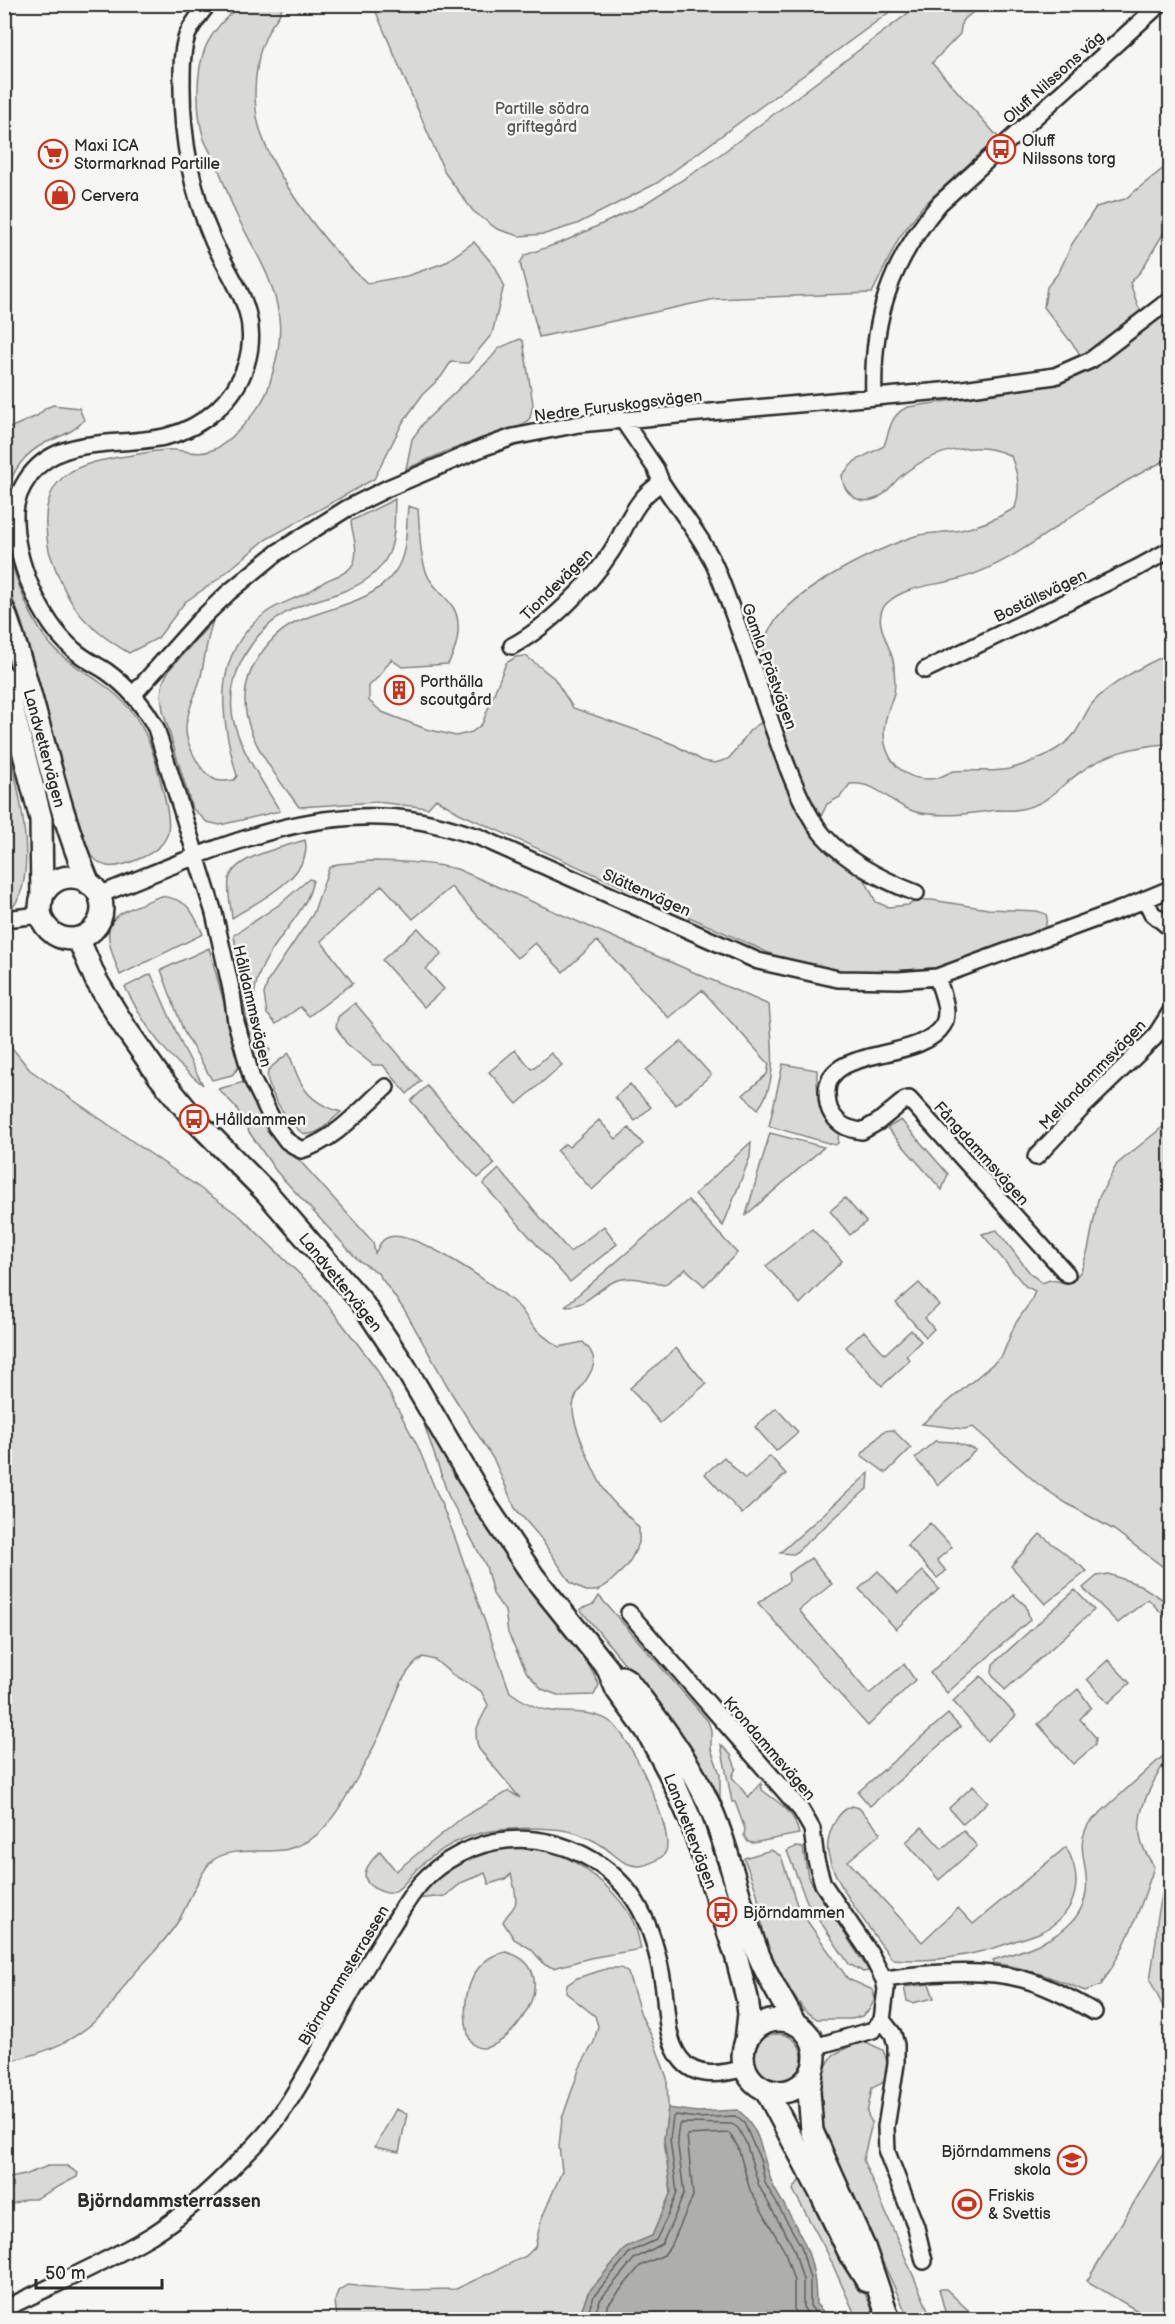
<svg xmlns="http://www.w3.org/2000/svg" width="1175" height="2324" font-family="'Balsamiq Sans',sans-serif">
	<style>
		.green { fill: #d9d9d5; stroke: #828280; stroke-width: 1.5 }
		.water { fill: #aeaeab; stroke: #7a7a78; stroke-width: 1.5 }
		.lines { fill: none; stroke-linecap: round; stroke-linejoin: round }
		.shore { stroke: #5f5f5e; stroke-width: 1.5 }
		.street-casing { stroke: #2b2b2b; stroke-width: 20 }
		.secondary-casing { stroke: #2b2b2b; stroke-width: 26 }
		.street { stroke: #f6f6f2; stroke-width: 15 }
		.secondary { stroke: #f6f6f2; stroke-width: 21 }
		.labels { text-anchor: middle; stroke-width: 5; stroke-linejoin: round; paint-order: stroke }
		.street-label { font-size: 16px; fill: #2b2b2b; stroke: #f6f6f2 }
		.park-label { font-size: 16px; fill: #565656; stroke: #f6f6f2 }
		.poi-label { font-size: 16px; fill: #2b2b2b; stroke: #f6f6f2; text-anchor: start }
		.neighbourhood-label { font-size: 18px; font-weight: bold; fill: #2b2b2b; stroke: #f6f6f2 }
	</style>
	<rect width="100%" height="100%" fill="#f6f6f2"/>
	<filter id="ink" filterUnits="userSpaceOnUse"><feTurbulence type="fractalNoise" baseFrequency=".0167" numOctaves="2"/><feDisplacementMap in="SourceGraphic" scale="12" xChannelSelector="R" yChannelSelector="G"/><feConvolveMatrix kernelMatrix="1 2 1 2 8 2 1 2 1" color-interpolation-filters="sRGB"/></filter>
	<g filter="url(#ink)">
		<path class="green" d="M241,4L282,5C282,15 275,19 270,28C265,38 259,52 258,62C254,83 254,106 259,126C272,176 329,249 367,283L407,276L444,263L474,242L496,268L504,285L492,334L468,363L451,362L441,377L423,394L403,422L374,479L265,540L217,580L185,602L158,638L129,653C80,624 69,606 50,554C47,545 47,536 46,527C43,472 81,463 126,456C139,454 153,451 166,450C185,448 195,458 215,449C232,441 262,407 268,389C275,366 282,343 279,318C276,283 254,249 238,218C230,202 225,184 218,168C214,158 208,149 204,139C196,114 195,71 206,46C214,29 227,16 241,4Z
			M373,5H899L657,183L577,224L545,234L519,236L497,229L473,211L445,173Z
			M919,5H982L962,21L960,34L932,63L998,137L922,207L899,238L872,293L715,299L539,337L520,263L525,255L565,241L641,206L709,163Z
			M1170,163V227L1163,234L1141,271L1130,283L1138,306L1150,325L1170,313V458C1142,472 1114,487 1088,505C1046,533 1008,565 959,579C935,586 906,585 887,603C869,620 893,647 894,666C894,674 896,685 894,693C890,707 884,717 884,732C884,762 907,784 937,778C943,777 948,772 954,771C972,769 991,773 1009,769C1029,764 1063,750 1075,733C1081,724 1085,714 1091,705C1106,686 1148,662 1170,654V742L1164,744C1134,747 1107,753 1082,771C1059,786 1051,803 1021,809C1013,811 1006,810 998,810C971,813 943,818 916,812C891,806 879,781 850,784L840,797L827,804L813,833L826,850L855,869L865,880L876,902L888,907L908,905L919,900H932L988,909L1037,911L1046,914L1047,918L1045,929L1035,935L946,967L865,973L840,972L780,958L459,813L436,799L428,808L377,802L299,807C266,762 221,711 260,655C270,640 284,627 301,620C332,606 372,603 394,573C408,555 406,528 408,506L418,509C420,530 419,554 427,574C431,585 442,593 450,603C464,619 458,647 448,664L402,667L391,659L380,675L369,686V701L382,712L426,729L456,736L472,732L482,724L506,663L516,657L526,656L554,678L573,708L650,735L675,745L703,761L715,763L728,759L736,750L750,730L778,711C772,692 761,669 763,649C767,599 874,550 915,536C930,532 946,533 961,530C980,526 998,518 1015,508C1021,489 1018,475 1011,456C975,438 929,452 900,477C891,485 885,497 872,500C855,504 842,490 842,475L855,461L884,446C890,430 890,414 908,407L1046,386L1085,372L1078,351L1044,307L1047,287L1059,272L1072,244L1096,207L1125,199Z
			M520,339L523,341L533,404L530,418L519,428L447,451L406,469L412,439L425,421L491,358L499,348Z
			M53,405L79,408L84,420C74,432 61,436 47,442C24,453 11,472 5,497V430L37,416L46,408Z
			M395,499C394,517 396,536 389,553C373,588 334,594 302,605C256,622 220,677 235,726C244,756 264,784 280,811L220,825L207,822L192,808L163,711L161,695L163,682L169,670L213,621C206,640 205,661 200,680C195,696 188,709 186,725C184,741 200,774 216,780C222,782 228,781 234,780L237,776C220,715 210,654 267,612C278,604 292,600 304,594C311,591 318,586 324,582C334,576 349,574 354,562C359,549 352,534 351,521Z
			M4,531C11,566 23,603 42,633C57,657 79,667 101,683C146,714 153,749 165,799C172,829 172,844 141,858C112,871 98,872 83,841L21,620L5,579Z
			M4,725C13,768 44,875 11,909H4Z
			M305,840C314,875 257,902 232,918C231,906 227,892 229,880C233,856 285,847 305,840Z
			M371,861C400,861 428,862 457,869L769,1005C771,1039 780,1081 758,1109L743,1095L767,1074L769,1064L702,990L669,1018L597,941L563,972L535,943L517,958L451,887L413,919L382,885L321,941L353,983L309,1016L300,1007L276,1024L267,1014L264,994L268,981L313,914L329,868L337,864Z
			M309,879L313,880C309,900 299,913 287,929C254,973 242,998 270,1049L267,1056L261,1060L255,1058L248,1030L234,935L280,904Z
			M161,896C189,900 192,910 203,934L120,975C97,917 108,917 161,896Z
			M418,928L442,954L426,969L444,989L424,1007L382,960Z
			M209,948L241,1065L232,1075L212,1080L184,1032L161,970Z
			M151,974L182,1045L203,1085C165,1055 147,1030 125,987Z
			M355,1003L421,1081L407,1094L383,1065H373L346,1043L336,1027L338,1017Z
			M4,1038L30,1070L240,1216L318,1292L376,1368L418,1447L454,1535L510,1692C521,1700 532,1707 546,1710C567,1715 593,1708 612,1723C630,1737 674,1829 666,1851C663,1859 648,1865 640,1866C623,1867 614,1853 601,1845C594,1840 584,1836 576,1833C553,1826 523,1828 499,1830C468,1833 441,1847 418,1868C410,1875 402,1890 391,1893C385,1894 380,1891 374,1888C356,1877 369,1863 380,1851L396,1871L463,1817L509,1791L520,1798L479,1749C471,1729 481,1722 488,1705L481,1691L453,1675L435,1660L423,1657C400,1672 396,1699 385,1723C373,1750 343,1808 323,1829C315,1838 300,1846 288,1849C266,1855 226,1844 209,1864C198,1877 188,1904 179,1920C165,1942 149,1957 132,1976C123,1986 117,1999 108,2009C77,2041 47,2053 5,2062Z
			M681,1041L711,1075L676,1105L646,1070Z
			M515,1050L532,1069L551,1053L562,1065L517,1104L489,1072Z
			M289,1053C300,1085 306,1102 341,1112C331,1120 319,1136 306,1134C292,1132 263,1085 268,1072C271,1065 283,1058 289,1053Z
			M783,1064L817,1070C816,1097 819,1105 839,1124L838,1143L835,1145L769,1126Z
			M248,1081L282,1141L373,1242L375,1253C379,1247 381,1239 389,1237C415,1229 497,1287 517,1305C524,1311 527,1320 534,1327C541,1335 550,1341 559,1347L583,1342C612,1369 573,1383 573,1408C572,1424 598,1484 610,1498C618,1508 630,1517 639,1528V1543L628,1565L608,1584L597,1591H585L571,1583L539,1536L515,1508L494,1460L452,1394L405,1311L377,1272L358,1260L276,1171L249,1132L236,1107L218,1089Z
			M630,1084L651,1107L635,1121L615,1097Z
			M427,1086L495,1164L478,1178L411,1101Z
			M599,1120L616,1139L629,1128L643,1144L592,1190L557,1151L565,1144L569,1147Z
			M901,1120L948,1174L942,1190L887,1128Z
			M1170,1121V1572L1114,1530L1066,1503L1038,1484L973,1427L964,1429L922,1424L1002,1356L1015,1324L1031,1301L1035,1291L1025,1286L982,1234L997,1230L1030,1273L1042,1283L1050,1280L1063,1282L1075,1278L1081,1271L1088,1250L1098,1199L1117,1164Z
			M770,1133L824,1147L746,1215Z
			M751,1142L750,1157L723,1226L695,1194Z
			M499,1169L570,1252L604,1226L617,1244L570,1282L483,1184Z
			M845,1198L866,1222L850,1235L830,1211Z
			M688,1200L737,1253L704,1286L686,1269L664,1285C649,1282 634,1275 618,1280C597,1286 590,1307 565,1306Z
			M812,1229L842,1261L800,1304L766,1266Z
			M919,1283L939,1305L925,1318L934,1329L926,1337L896,1303Z
			M911,1330L921,1341L906,1356L910,1360L882,1386L846,1347L864,1331L885,1354Z
			M676,1348L706,1384L660,1423L630,1388Z
			M776,1408L798,1432L776,1451L755,1427Z
			M423,1421L433,1430L535,1598L545,1604L587,1662L599,1685L594,1695L560,1696L542,1689L527,1673L508,1633L505,1611L493,1594L486,1566L448,1495Z
			M893,1430L911,1448L886,1473L861,1455L884,1431Z
			M935,1441L954,1442L976,1450L938,1485L915,1458Z
			M770,1456L786,1474L742,1514L705,1474L724,1457L745,1479Z
			M869,1473L868,1488L794,1554L780,1553Z
			M930,1523L952,1547L937,1560L946,1571L937,1578L907,1545Z
			M1040,1534L1087,1571L1045,1604L1011,1566Z
			M811,1558L832,1584L799,1610L869,1694L904,1664L915,1680L868,1726L758,1603L789,1581L788,1573Z
			M878,1571L898,1593L923,1571L939,1589L896,1629L859,1589Z
			M1108,1574L1140,1585L1170,1604V1622L1148,1599L1118,1623L1083,1588L1097,1576Z
			M1075,1590L1094,1610L1005,1690L992,1674L993,1664Z
			M1014,1595L1026,1606L1030,1620L947,1693L930,1673Z
			M599,1596L708,1721L711,1730V1749L720,1774V1804L657,1703L580,1609L594,1604Z
			M1108,1660L1130,1683L1108,1703L1087,1679Z
			M981,1676L1016,1716L987,1741L953,1701Z
			M1078,1689L1091,1707L1080,1719L1096,1738L1095,1745L1073,1764L1038,1724Z
			M948,1714L960,1727L870,1806L858,1792Z
			M721,1745L731,1755L736,1768L732,1777L748,1797L761,1783L762,1790C781,1805 793,1809 799,1834L753,1843L748,1842L744,1835L745,1829L735,1802H732Z
			M1162,1757L1166,1760C1152,1784 1134,1812 1141,1841C1143,1850 1150,1859 1154,1867C1139,1913 1127,1945 1101,1985L1085,1991C1054,1978 1028,1968 994,1963L993,1960C1034,1947 1093,1931 1086,1876C1084,1853 1077,1844 1089,1823Z
			M973,1786L988,1802L963,1824L949,1808Z
			M852,1806L859,1808L881,1833L848,1861L922,1942L958,1908L973,1924L1066,1847C1084,1879 1078,1911 1045,1930C1036,1935 1024,1938 1015,1941C974,1956 935,1963 892,1959C873,1933 836,1886 829,1857C826,1847 829,1834 833,1825C838,1816 842,1810 852,1806Z
			M922,1827L942,1849L963,1830L977,1846L939,1880L906,1842Z
			M502,1846C516,1846 531,1845 544,1849C578,1858 622,1893 635,1926C638,1933 639,1941 641,1949L590,1958L554,1968L545,1965L531,1949L514,1939L503,1922C506,1915 512,1911 515,1905C518,1896 513,1883 511,1874L505,1879L489,1884L485,1873L463,1882L445,1896L416,1899L435,1876L476,1852Z
			M795,1847L803,1848L808,1877L869,1971L863,1972L849,1964L807,1902L787,1851Z
			M771,1850L781,1856L798,1908L848,1979L873,1990L875,1999L869,2010L862,2016L852,2019H817L805,2011L784,1983L765,1942L757,1893L744,1858Z
			M1170,1867V2021L1150,1980L1156,1941L1157,1921L1163,1890Z
			M506,1952C583,1973 480,2087 468,2034C460,2003 469,1958 506,1952Z
			M609,1968H621L628,1973L641,2015L653,2039L667,2078L668,2108L664,2139L671,2192L652,2236L626,2247L618,2257L588,2293L578,2319H337L335,2301L338,2291L347,2285L403,2290L456,2289L526,2256L535,2247L541,2220L562,2171L559,2146L562,2119L580,2067L594,2042L598,2026L595,2016L566,1993L567,1985L577,1978Z
			M929,1984L934,1998L912,2003L907,2001L904,1987Z
			M754 2058a24 24 0 1 1 48 0a24 24 0 1 1-48 0Z
			M858,2042H866L883,2050L888,2065V2080L872,2088L867,2113L872,2123L863,2160L932,2319H909L818,2122L820,2076L833,2055Z
			M396,2109L407,2114L399,2152L375,2147Z
			M1169,2144L1170,2319H1151L1087,2281Z
			M48,2166H67L78,2173L77,2177L35,2199H25L5,2207V2179L24,2175Z
			M805,2171L869,2302L876,2319H857L827,2252L793,2190Z
			M939,2289H946L970,2312L967,2319H947Z"/>
		<path class="water" d="M668,2108L697,2112L738,2110C762,2130 761,2153 771,2180C774,2190 781,2199 786,2208C806,2244 816,2262 816,2304L830,2319H578L588,2293L618,2257L626,2247L652,2236L671,2192L664,2139Z"/>
		<g class="lines">
			<path class="shore" d="M585,2320L594,2296L630,2252L656,2240L668,2215L677,2193L670,2139L673,2117L676,2115L697,2118L735,2116L744,2123L761,2162L765,2183L801,2246L810,2279V2306L822,2320
				M593,2320L600,2300L634,2259L662,2244L674,2218L684,2193L677,2139L679,2125L682,2123L732,2124L738,2128L746,2143L759,2186L794,2249L803,2280V2307L812,2320
				M602,2320L608,2305L640,2266L664,2255L672,2244L693,2196L687,2135L729,2133L738,2147L750,2190L785,2252L794,2281V2309L800,2320"/>
			<g class="street-casing">
				<path id="street" d="M208,4C200,14 191,25 187,36C182,49 182,65 182,78C181,133 191,190 213,241C233,284 262,313 246,365C235,400 203,427 168,436C123,448 62,433 30,475C22,486 15,500 15,514C14,559 40,621 74,650C84,659 95,664 106,671C127,686 144,705 156,728L214,913L232,993L236,1022L252,1079L275,1125L287,1141L301,1150C334,1141 361,1109 386,1087
					M874,397C871,320 890,262 940,203L1160,4
					M622,419L656,469L661,482C679,510 705,541 717,571C737,621 754,673 772,725C783,756 802,811 824,836C848,863 883,880 916,893
					M512,646C546,628 590,585 611,552C623,534 629,513 644,497C649,491 656,487 661,482
					M925,670L1137,568L1170,550
					M133,695L199,621L228,593L278,552L346,509L388,488L482,448L513,437L579,424L963,389L1055,376L1091,360L1163,305L1170,302
					M99,895C199,856 303,803 413,820C436,823 458,831 479,837L758,961L838,979L899,980L937,977L1122,909L1170,889
					M1145,899L1152,913L1170,928
					M4,919L41,915
					M937,977C941,991 951,1011 943,1025C920,1063 827,1045 827,1092C827,1099 828,1108 832,1114C840,1126 848,1129 862,1131L878,1122L905,1100L909,1099L1067,1274
					M1036,1157L1084,1106L1154,1038L1170,1013
					M629,1613L801,1810L812,1829L816,1860L823,1884L870,1953L884,1980L886,1989L882,2020L873,2030L814,2047
					M884,1980C904,1975 924,1974 944,1973C1008,1970 1039,1979 1094,2012
					M882,2020L893,2034L896,2045V2064L886,2127L887,2152L916,2227L924,2261
					M4,2309C53,2285 105,2263 152,2235C182,2216 212,2189 236,2164C252,2149 268,2133 280,2115C321,2056 349,1989 389,1930C399,1915 408,1898 420,1884C441,1860 475,1843 506,1840C559,1834 615,1863 640,1909C652,1931 659,1958 663,1983C667,2006 665,2038 680,2058C695,2080 723,2074 745,2068"/>
			</g>
			<g class="secondary-casing">
				<path id="secondary" d="M4,611C37,701 52,796 89,884
					M4,677L41,819L42,899
					M40 908a31 31 0 1 1 62 0a31 31 0 1 1-62 0Z
					M78,938L96,980L126,1029L159,1076L194,1119L266,1192L361,1301L405,1367L487,1507L534,1577L608,1669L617,1690L647,1731L669,1772L691,1821L736,1955L747,1998L749,2014L746,2041
					M622,1677L627,1680C655,1716 684,1753 704,1794C729,1843 737,1899 757,1951C767,1977 782,1999 795,2024
					M743 2056a36 36 0 1 1 72 0a36 36 0 1 1-72 0Z
					M812,2072L809,2091L812,2131L864,2247L889,2320
					M766,2090L821,2194L850,2254L867,2281"/>
			</g>
			<use href="#street" class="street"/>
			<use href="#secondary" class="secondary"/>
		</g>
	</g>
	<defs>
		<g id="bus-ring" transform="scale(1.5)"><circle r="9.5" fill="#f6f6f2" stroke="#c8321e" stroke-width="1.5"/><path d="M-5-6H5V4H4V6H2V4H-2V6H-4V4H-5ZM-3.5-4V0h7V-4ZM-3.5 1.2v1.5H-2V1.2ZM2 1.2v1.5H3.5V1.2Z" fill="#c8321e"/></g>
		<g id="supermarket-ring" transform="scale(1.5)"><circle r="9.5" fill="#f6f6f2" stroke="#c8321e" stroke-width="1.5"/><path d="M-6-5.5h2.5l.6 2H6L4.5 2H-2.5L-4.4-4H-6ZM-1.5 3.2a1.3 1.3 0 1 0 .1 0ZM3 3.2a1.3 1.3 0 1 0 .1 0Z" fill="#c8321e"/></g>
		<g id="shop-ring" transform="scale(1.5)"><circle r="9.5" fill="#f6f6f2" stroke="#c8321e" stroke-width="1.5"/><path d="M-5-2.5h2.3a2.7 3.5 0 0 1 5.4 0H5L5.5 6h-11ZM-1.5-2.5h3a1.5 2.3 0 0 0-3 0Z" fill="#c8321e"/></g>
		<g id="building-ring" transform="scale(1.5)"><circle r="9.5" fill="#f6f6f2" stroke="#c8321e" stroke-width="1.5"/><path d="M-4-6H4V6H1V3H-1V6H-4ZM-2.5-4.3h1.7v1.8h-1.7ZM.8-4.3h1.7v1.8H.8ZM-2.5-1h1.7V.8h-1.7ZM.8-1h1.7V.8H.8Z" fill="#c8321e"/></g>
		<g id="school-ring" transform="scale(1.5)"><circle r="9.5" fill="#f6f6f2" stroke="#c8321e" stroke-width="1.5"/><path d="M0-5L7-2L0 1L-7-2ZM-4 1L0 2.5L4 1V4Q0 6-4 4Z" fill="#c8321e"/></g>
		<g id="stadium-ring" transform="scale(1.5)"><circle r="9.5" fill="#f6f6f2" stroke="#c8321e" stroke-width="1.5"/><path d="M0-5a6.5 5 0 1 0 0 10a6.5 5 0 1 0 0-10ZM-3.5-1.8h7v3.6h-7Z" fill="#c8321e"/></g>
	</defs>
	<g fill-rule="evenodd">
		<use href="#bus-ring" x="1001" y="149"/>
		<use href="#supermarket-ring" x="53" y="154"/>
		<use href="#shop-ring" x="60" y="195"/>
		<use href="#building-ring" x="399" y="690"/>
		<use href="#bus-ring" x="194" y="1119"/>
		<use href="#bus-ring" x="722" y="1912"/>
		<use href="#school-ring" x="1072" y="2160"/>
		<use href="#stadium-ring" x="967" y="2204"/>
	</g>
	<g class="labels">
		<g class="street-label">
			<text transform="translate(1053 77) rotate(-42)" y="6">Oluff Nilssons väg</text>
			<text transform="translate(618 405) rotate(-7)" y="6">Nedre Furuskogsvägen</text>
			<text transform="translate(556 584) rotate(-45)" y="6">Tiondevägen</text>
			<text transform="translate(1040 595) rotate(-26)" y="6">Boställsvägen</text>
			<text transform="translate(770 666) rotate(70)" y="6">Gamla Prästvägen</text>
			<text transform="translate(45 748) rotate(75)" y="6">Landvettervägen</text>
			<text transform="translate(647 892) rotate(24)" y="6">Slättenvägen</text>
			<text transform="translate(253 1006) rotate(77)" y="6">Hålldammsvägen</text>
			<text transform="translate(1092 1074) rotate(-46)" y="6">Mellandammsvägen</text>
			<text transform="translate(982 1153) rotate(48)" y="6">Fångdammsvägen</text>
			<text transform="translate(341 1282) rotate(51)" y="6">Landvettervägen</text>
			<text transform="translate(770 1748) rotate(49)" y="6">Krondammsvägen</text>
			<text transform="translate(691 1831) rotate(69)" y="6">Landvettervägen</text>
			<text transform="translate(343 1975) rotate(-59)" y="6">Björndammsterrassen</text>
		</g>
		<g class="park-label">
			<text x="542" y="114">Partille södra<tspan x="542" dy="18">griftegård</tspan></text>
		</g>
		<g class="poi-label">
			<text x="1022" y="146">Oluff<tspan x="1022" dy="18">Nilssons torg</tspan></text>
			<text x="74" y="151">Maxi ICA<tspan x="74" dy="18">Stormarknad Partille</tspan></text>
			<text x="81" y="201">Cervera</text>
			<text x="420" y="687">Porthälla<tspan x="420" dy="18">scoutgård</tspan></text>
			<text x="215" y="1125">Hålldammen</text>
			<text x="743" y="1918">Björndammen</text>
			<text x="1051" y="2157" text-anchor="end">Björndammens<tspan x="1051" dy="18">skola</tspan></text>
			<text x="988" y="2201">Friskis<tspan x="988" dy="18">&amp; Svettis</tspan></text>
		</g>
		<g class="neighbourhood-label">
			<text x="169" y="2207">Björndammsterrassen</text>
		</g>
	</g>
	<rect width="1175" height="2324" fill="none" stroke="#f6f6f2" stroke-width="24"/>
	<rect x="12" y="12" width="1151" height="2300" fill="none" stroke="#2b2b2b" stroke-width="2" filter="url(#ink)"/>
	<path d="M36 2279v9h126v-9" fill="none" stroke="#2b2b2b" stroke-width="3"/>
	<text x="45" y="2279" font-size="18" fill="#2b2b2b" stroke="#f6f6f2" stroke-width="4.5" paint-order="stroke">50 m</text>
</svg>
